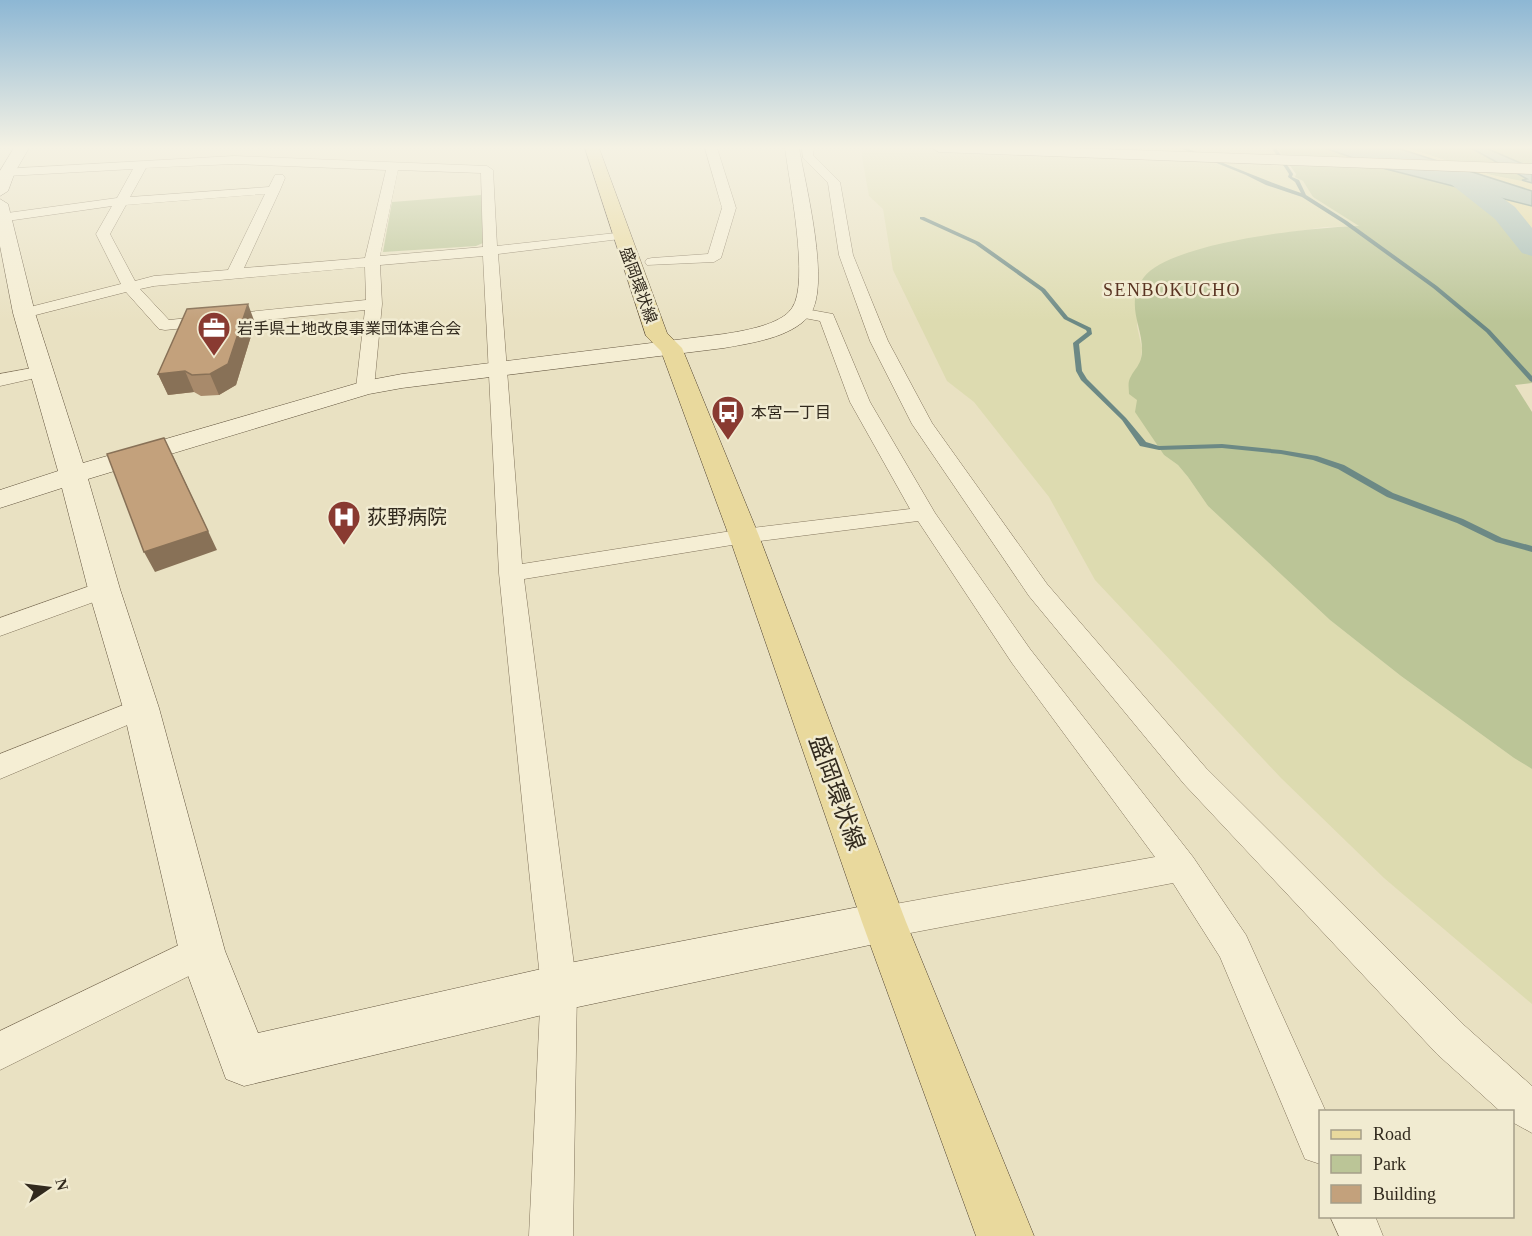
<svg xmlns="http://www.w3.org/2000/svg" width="1532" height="1236" font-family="'Times New Roman','Noto Sans JP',serif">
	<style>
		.farmland { fill: #dddbb0 }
		.green { fill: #bbc597 }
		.sand { fill: #e2d8a2 }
		.water { fill: #a4bcb7; stroke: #6c8985; stroke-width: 1.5 }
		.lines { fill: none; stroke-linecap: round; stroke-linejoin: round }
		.stream { fill: #6c8985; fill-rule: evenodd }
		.river { fill: #a4bcb7; fill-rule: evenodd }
		.street-casing { stroke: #81735b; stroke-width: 1 }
		.secondary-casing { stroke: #62543e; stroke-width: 1 }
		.primary-casing { stroke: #4f412f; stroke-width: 1 }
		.street { fill: #f5eed4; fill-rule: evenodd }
		.secondary { fill: #f5eed4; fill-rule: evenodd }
		.primary { fill: #e9d99d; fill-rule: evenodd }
		.wall { fill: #a88a6b }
		.shaded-wall { fill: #887157 }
		.building { fill: #c3a17c; stroke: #887157; stroke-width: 1.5 }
		.labels { text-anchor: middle; stroke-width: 5; stroke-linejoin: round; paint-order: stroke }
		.far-street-label { font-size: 16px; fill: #322a1e; stroke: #f1ebd1 }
		.far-poi-label { font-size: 16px; fill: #322a1e; stroke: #f1ebd1; text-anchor: start }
		.far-quarter-label { font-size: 18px; letter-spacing: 1.5px; fill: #5a3422; stroke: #f1ebd1 }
		.poi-label { font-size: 20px; fill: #322a1e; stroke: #f1ebd1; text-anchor: start }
		.near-street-label { font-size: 24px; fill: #322a1e; stroke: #f1ebd1 }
	</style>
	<rect width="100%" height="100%" fill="#e9e1c2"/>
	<path class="farmland" d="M862,148H1278L1296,177L1303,181L1313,197L1358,224L1359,226L1324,227L1225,243L1162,264L1144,277L1137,326L1142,349L1140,365L1130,380L1153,438L1164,455L1178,465L1188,477L1208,506L1330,620L1401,676L1514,758L1532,769V1004L1384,878L1281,778L1095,580L1049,497L974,402L947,381L893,270L883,209L869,196L862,157Z"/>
	<path class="green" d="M1274,148H1325L1382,168L1481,192L1509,213L1519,225L1532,231V383L1515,385L1532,412V769L1514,758L1401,676L1330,620L1208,506L1188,477L1178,465L1164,455L1135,412L1137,400L1129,394C1129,390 1128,384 1129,381C1133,369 1141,367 1142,352C1143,325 1124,305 1144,277C1171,242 1315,227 1359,226L1313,197L1303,181L1295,177L1296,174L1278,149Z
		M1407,148H1471L1528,180H1523L1528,183L1491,175Z
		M1486,148H1532V168Z
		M481,195L483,243L476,246L383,252L392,202Z"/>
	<path class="sand" d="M1397,148H1407L1491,175L1532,183V191Z
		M1481,192L1532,206V231L1519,225L1509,213Z"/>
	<path class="water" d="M1325,148H1397L1532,191V206L1382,168Z
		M1471,148H1486L1532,168V183L1522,180L1527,179Z"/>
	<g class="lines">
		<path class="stream" d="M1180,148H1186C1225,163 1262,180 1301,193L1295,182L1288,177L1289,174L1272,148H1276L1293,174L1292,177L1299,180L1306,195L1347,221L1437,286L1490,330L1532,376V382L1530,381L1486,332L1433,288L1343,223L1302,197L1266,185L1246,175Z
			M920,217H924L979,242L1045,289L1068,317L1091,328L1092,334L1079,344L1082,371L1087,379L1126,418L1146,442L1159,446L1222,444L1281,450L1317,456L1344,465L1393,493L1463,519L1502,538L1532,546V552L1496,542L1457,523L1387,497L1338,469L1313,460L1281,454L1222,448L1159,450L1140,446L1122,420L1081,380L1076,371L1073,343L1087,332L1086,330L1064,319L1041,291L975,244L920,219Z"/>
		<path class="river" d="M1456,168L1465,171L1515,207L1532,228V256L1522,253L1495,219L1447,181L1443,176L1447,171Z"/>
		<g class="street-casing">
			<path id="street" d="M705,148H717L736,208L721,258L714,262L647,265L645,262L647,259L652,258L708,254L722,208Z
				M802,148H814L813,155L840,182L853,255L888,341L932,423L1047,584L1206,768L1465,1026L1532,1086V1133L1512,1122V1112H1501L1437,1054L1184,784L1029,596L912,424L870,341L839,255L828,183L803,158Z
				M234,156L487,166L493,170L497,246L625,232L627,235L625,238L620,239L498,254L522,564L744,529L910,509L850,402L820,321L794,316L792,313L800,308L833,314L870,402L935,513L1030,649L1193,857L1246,935L1326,1112H1320V1164L1305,1159L1220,957L1173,883L884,938L872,933L867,922L872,911L884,906L1155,857L1012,663L918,521L744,543L524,579L577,988L573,1236H529L541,988L499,573L483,256L380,265L382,304L374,388L372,392H358L356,388L365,310L165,330L159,329L126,292L24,318L16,313L18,310L121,284L96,234L112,206L0,222V214L117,198L133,169L7,176L1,172L3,169ZM234,164L386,170L365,258L244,268L280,190L285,178L283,175H275L269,187L130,197L146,168ZM398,170L481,173L483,247L380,256ZM265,194L228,270L154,276L135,281L110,234L126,205ZM365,267L366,300L169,320L140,289L154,286Z
				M43,366L49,367L52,371L49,375L0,386V374Z
				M104,581L113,583L116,589L113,595L0,636V618Z
				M141,698L151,701L155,708L151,715L0,779V754Z
				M202,934L215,939L220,951L215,963L0,1070V1031Z
				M1330,1216H1375L1383,1236H1339Z"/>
		</g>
		<g class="secondary-casing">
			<path id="secondary" d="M14,148H29L15,172L8,191L0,196V171Z
				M785,148H799C805,183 832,288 809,316C790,338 751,343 724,348L402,388L369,394L88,479L120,589L159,708L225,951L258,1033L559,965L884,902L900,908L906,922L900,936L884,942L559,1011L244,1086L226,1079L179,951L123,708L88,589L62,488L0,508V490L58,471L13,313L0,246V199L8,204L35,313L83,463L365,381L402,374L724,334C743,331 781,325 792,308C810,283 789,181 785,148Z
				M932,148H1074L1532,164V174L939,152Z"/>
		</g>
		<g class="primary-casing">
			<path id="primary" d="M585,148H599L667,333L682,348L759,536L906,922L1034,1236H976L862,922L729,536L661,351L646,336Z"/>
		</g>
		<use href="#street" class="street"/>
		<use href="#secondary" class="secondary"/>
		<use href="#primary" class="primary"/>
	</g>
	<path class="wall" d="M255,323L236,385L219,395L201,396L194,392L168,395L158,374Z"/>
	<path class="shaded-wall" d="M248,304L255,323L236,385L219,395L210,374Z
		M185,371L194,392L168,395L158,374Z
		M173,456L217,550L155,572L144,552Z"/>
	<path class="building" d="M248,304L228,364L210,374L192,375L185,371L158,374L187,309Z
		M164,438L208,531L144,552L107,454Z"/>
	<linearGradient id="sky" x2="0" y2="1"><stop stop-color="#8db7d4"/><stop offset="0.46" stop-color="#f5f2e4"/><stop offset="1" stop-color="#f5f2e4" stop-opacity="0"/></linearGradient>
	<rect width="1532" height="321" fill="url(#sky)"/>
	<defs>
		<g id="office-pin" transform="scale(1.725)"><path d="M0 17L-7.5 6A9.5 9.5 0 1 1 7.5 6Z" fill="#893a31" stroke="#f1ebd1"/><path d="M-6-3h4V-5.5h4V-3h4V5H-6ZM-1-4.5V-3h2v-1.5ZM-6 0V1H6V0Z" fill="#fff"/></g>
		<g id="bus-pin" transform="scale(1.725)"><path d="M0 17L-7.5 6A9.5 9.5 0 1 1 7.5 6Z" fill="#893a31" stroke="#f1ebd1"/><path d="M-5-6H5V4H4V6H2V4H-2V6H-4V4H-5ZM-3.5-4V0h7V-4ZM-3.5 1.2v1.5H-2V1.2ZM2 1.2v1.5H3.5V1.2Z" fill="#fff"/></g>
		<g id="hospital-pin" transform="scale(1.725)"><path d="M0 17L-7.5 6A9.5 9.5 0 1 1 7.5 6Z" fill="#893a31" stroke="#f1ebd1"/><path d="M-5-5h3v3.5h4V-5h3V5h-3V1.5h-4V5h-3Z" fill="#fff"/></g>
	</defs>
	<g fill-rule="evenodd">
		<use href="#office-pin" x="214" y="328"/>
		<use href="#bus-pin" x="728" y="412"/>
		<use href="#hospital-pin" x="344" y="517"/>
	</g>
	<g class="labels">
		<g class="far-street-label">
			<text transform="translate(639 285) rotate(70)" y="6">盛岡環状線</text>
		</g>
		<g class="far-poi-label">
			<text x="237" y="334">岩手県土地改良事業団体連合会</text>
			<text x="751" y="418">本宮一丁目</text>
		</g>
		<g class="far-quarter-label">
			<text x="1172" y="296">SENBOKUCHO</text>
		</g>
		<g class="poi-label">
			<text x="367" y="524">荻野病院</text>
		</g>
		<g class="near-street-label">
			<text transform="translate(837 793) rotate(70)" y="8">盛岡環状線</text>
		</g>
	</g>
	<rect x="1319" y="1110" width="195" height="108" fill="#f1ebd1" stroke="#a59e89" stroke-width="1.5"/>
	<rect x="1331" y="1130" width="30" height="9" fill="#e9d99d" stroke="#a59e89" stroke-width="1.5"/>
	<text x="1373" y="1140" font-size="18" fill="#322a1e">Road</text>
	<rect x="1331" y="1155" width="30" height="18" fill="#bbc597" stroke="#a59e89" stroke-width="1.5"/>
	<text x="1373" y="1170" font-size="18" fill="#322a1e">Park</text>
	<rect x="1331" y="1185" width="30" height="18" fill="#c3a17c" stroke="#a59e89" stroke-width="1.5"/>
	<text x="1373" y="1200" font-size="18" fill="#322a1e">Building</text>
	<g transform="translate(48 1188) rotate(76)" stroke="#f1ebd1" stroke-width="4.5" paint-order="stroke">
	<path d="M0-4.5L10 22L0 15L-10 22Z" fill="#322a1e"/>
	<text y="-9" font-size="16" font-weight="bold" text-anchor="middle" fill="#322a1e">N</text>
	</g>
</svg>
